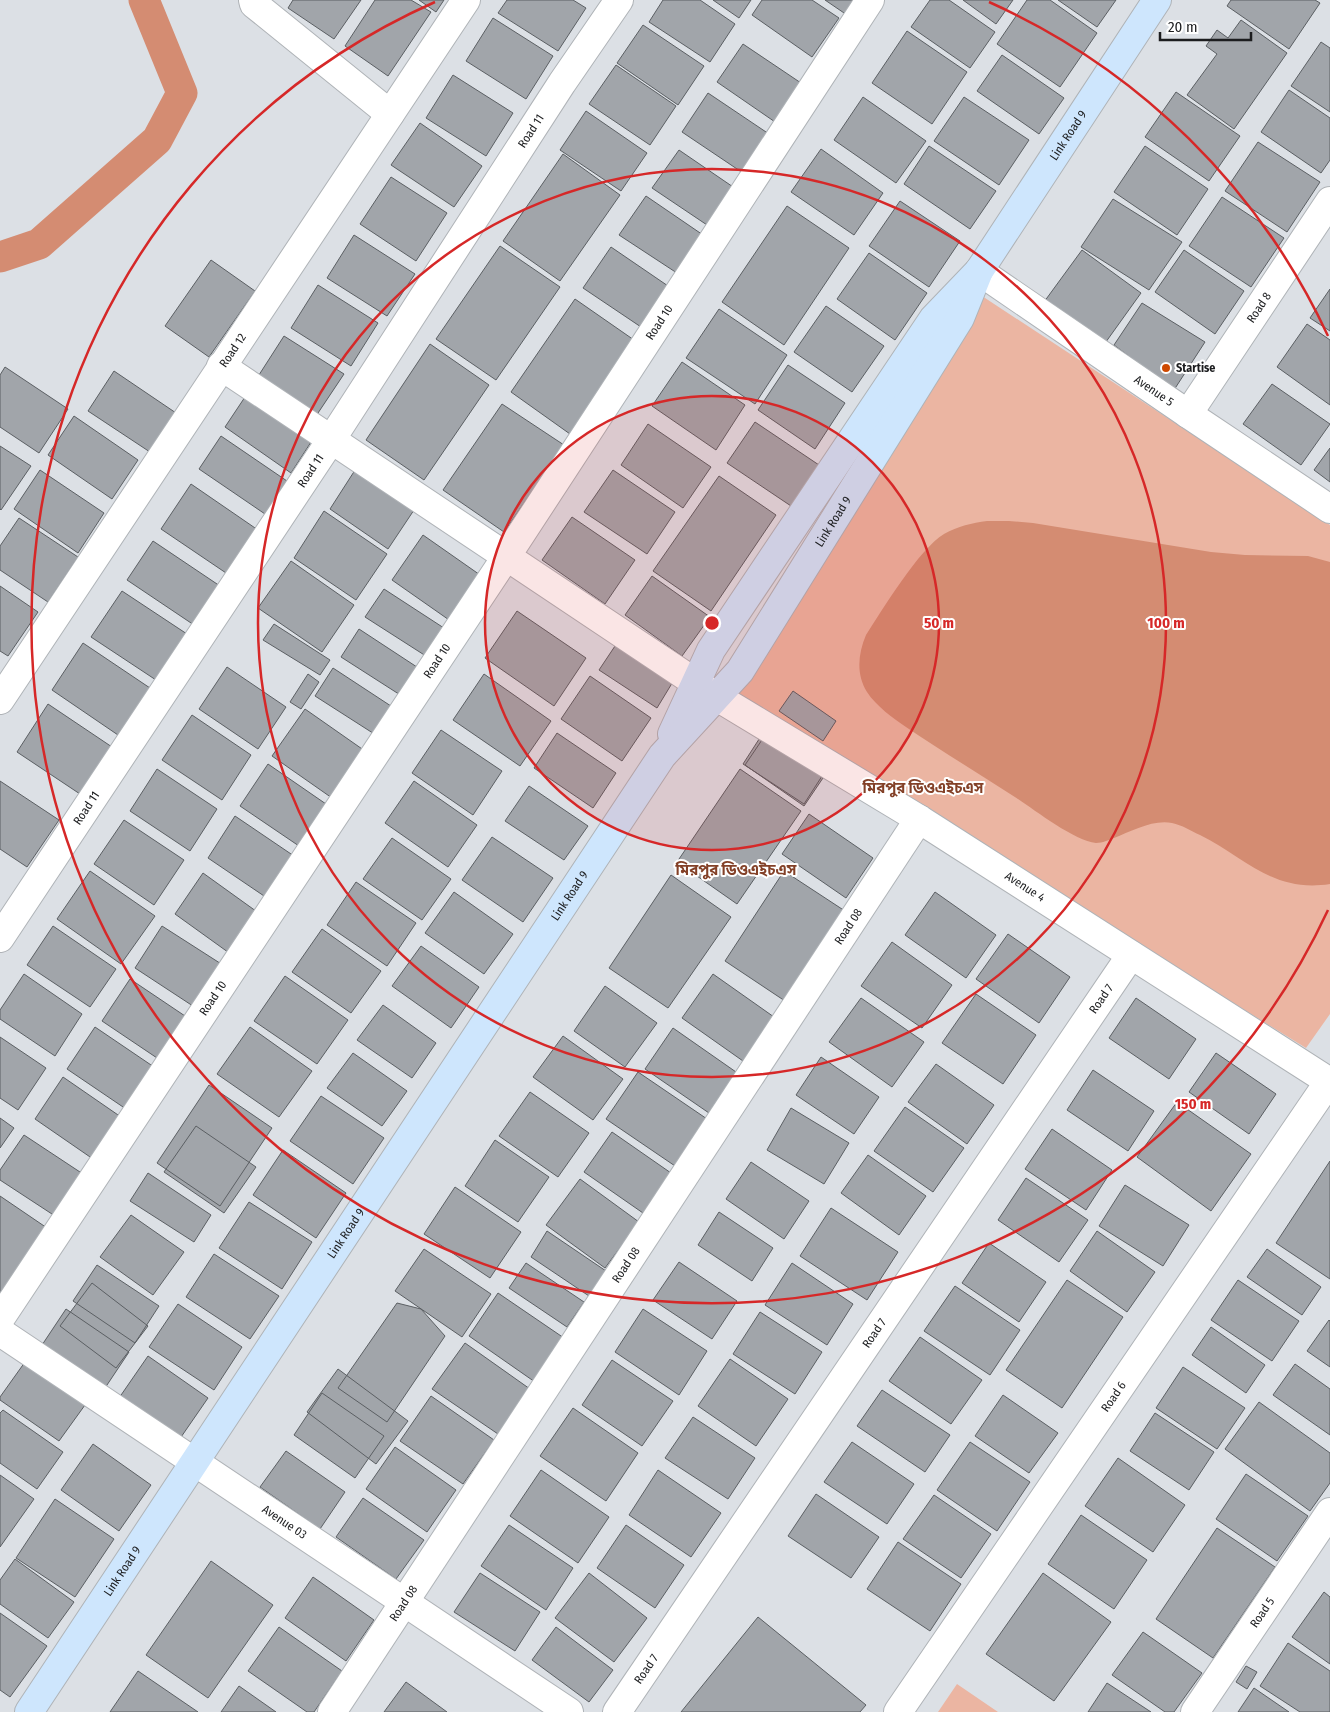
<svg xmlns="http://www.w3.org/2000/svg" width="1330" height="1712" font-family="'Fira Sans Condensed','Noto Sans Bengali',sans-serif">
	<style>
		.green { fill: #ebb5a2 }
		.water { fill: #d48c72 }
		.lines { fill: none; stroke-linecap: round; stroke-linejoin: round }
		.canal { stroke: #d48c72; stroke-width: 31 }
		.building { fill: #a1a5aa; stroke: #5b5f63 }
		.street-casing { stroke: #afb3b7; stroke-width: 30 }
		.secondary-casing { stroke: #afb3b7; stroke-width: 30 }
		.street { stroke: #fff; stroke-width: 28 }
		.secondary { stroke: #cee6fd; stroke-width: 28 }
		.ring { fill: none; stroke: #d62828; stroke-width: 2.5 }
		.poi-dot { fill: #ce4901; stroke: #fff; stroke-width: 2 }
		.labels { text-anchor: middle; stroke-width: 4; stroke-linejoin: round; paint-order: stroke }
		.street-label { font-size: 12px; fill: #1c1d1f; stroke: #fff }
		.poi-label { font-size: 12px; font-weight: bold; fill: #1c1d1f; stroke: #fff; text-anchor: start }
		.quarter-label { font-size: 15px; font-weight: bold; fill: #834027; stroke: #fff }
		.centre { fill: #d62828; stroke: #fff; stroke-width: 2.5 }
		.ring-label { font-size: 15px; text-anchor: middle; font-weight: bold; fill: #d62828; stroke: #fff; stroke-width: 4; stroke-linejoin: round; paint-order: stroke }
	</style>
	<rect width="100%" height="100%" fill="#dce0e5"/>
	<path class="green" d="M982,296L1330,525V1014L1306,1048L735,695Z
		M957,1684L998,1712H938Z"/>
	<path class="water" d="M987,521H1009L1033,523L1211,552L1245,555L1308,556L1330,562V884C1273,893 1246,858 1200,835C1191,831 1182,825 1172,823C1154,819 1131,831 1114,838C1108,840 1103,843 1096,843C1075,841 1036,811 1018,799C981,775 943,752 906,727C893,718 876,706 867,692C856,674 858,654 866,635C883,609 919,549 944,534C958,526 972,523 987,521Z"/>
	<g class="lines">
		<path class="canal" d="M0,257L39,244L157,140L182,93L144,0"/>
	</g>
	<path class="building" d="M293,0H361L334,39L288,8Z
		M375,0H411L431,12L388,76L345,46Z
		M419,0H444L436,12Z
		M507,0H573L586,8L558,51L498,13Z
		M663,0H700L735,24L710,62L649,22Z
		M713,0H751L739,18Z
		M762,0H812L839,18L812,57L752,15Z
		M825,0H857L847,15Z
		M930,0H949L995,32L970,68L911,27Z
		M963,0H1013L996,24Z
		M1027,0H1050L1097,33L1060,87L997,44Z
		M1058,0H1116L1097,27Z
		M1231,0H1315L1320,3L1289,49L1227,6Z
		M493,18L553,56L526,99L466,61Z
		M1241,20L1287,53L1234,129L1187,95L1217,54L1206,46L1217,30L1228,38Z
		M643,25L704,66L678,105L617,63Z
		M907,31L967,72L932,124L872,83Z
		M1321,42L1330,48V112L1291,86Z
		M743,44L804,85L778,124L717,82Z
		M1002,55L1064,98L1039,134L977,91Z
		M616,65L676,106L650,145L589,104Z
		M453,75L513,113L486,156L426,118Z
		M1289,90L1330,118V160L1321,173L1261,132Z
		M1176,92L1240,136L1209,181L1145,137Z
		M708,93L769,134L743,173L682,132Z
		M863,97L926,141L896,183L834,140Z
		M964,97L1029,140L999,185L934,141Z
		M586,111L647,153L621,191L560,150Z
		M420,123L482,166L454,207L391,165Z
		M1258,142L1320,182L1287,232L1225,191Z
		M929,146L996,191L970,229L904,184Z
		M1145,146L1208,189L1177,235L1114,192Z
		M821,149L883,193L854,235L791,192Z
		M679,150L739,191L713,229L652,188Z
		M563,154L620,195L560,281L503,241Z
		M391,177L447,213L416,261L360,224Z
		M646,196L706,237L680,275L619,235Z
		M1222,197L1284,238L1251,287L1189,246Z
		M1113,199L1182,242L1149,290L1081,247Z
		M900,201L960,241L929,287L869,246Z
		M787,206L849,248L784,345L722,302Z
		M354,235L415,274L387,316L327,278Z
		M500,246L560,287L496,380L436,339Z
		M611,247L671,288L644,329L583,288Z
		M1082,250L1141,293L1103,346L1044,302Z
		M1184,250L1244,291L1215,334L1155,292Z
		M869,253L927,293L895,340L837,299Z
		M211,260L255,291L209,357L165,326Z
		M318,285L378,323L351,366L291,328Z
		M1330,289V331L1310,318Z
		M575,299L634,340L570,434L511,392Z
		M1142,303L1205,342L1174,390L1114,345Z
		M826,306L884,346L852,392L794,352Z
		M719,309L787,355L755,404L686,358Z
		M1307,324L1330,340V405L1277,367Z
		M284,336L344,374L316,416L257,378Z
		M430,344L489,385L424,480L366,440Z
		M682,362L745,405L716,450L652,406Z
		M788,365L845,403L815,449L758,410Z
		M5,367L68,409L39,453L0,427V375Z
		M114,371L179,415L153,454L88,411Z
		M1272,384L1330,424L1301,465L1243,424Z
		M247,394L313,439L291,473L225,427Z
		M502,404L564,445L504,532L443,490Z
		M74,416L138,460L112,499L48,455Z
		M755,422L819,465L791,506L727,463Z
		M648,424L711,467L683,508L621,465Z
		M221,436L287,481L265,514L199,469Z
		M0,446L31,466L1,510L0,509Z
		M1330,448V482L1314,470Z
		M357,467L416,507L388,549L330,509Z
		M40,470L104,513L78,553L14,509Z
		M613,470L675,512L647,554L584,512Z
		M719,476L776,515L711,611L653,571Z
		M191,484L258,530L229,575L161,529Z
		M324,511L387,554L356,600L294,558Z
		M572,517L635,560L605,604L542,560Z
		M19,518L78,557L48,602L0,570V546Z
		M423,535L483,577L452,622L392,580Z
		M153,541L220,586L194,625L127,580Z
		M291,561L354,605L322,652L258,608Z
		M652,576L710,617L682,656L625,615Z
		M0,586L38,612L8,656L0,651Z
		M384,589L447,630L429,658L365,617Z
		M122,591L187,634L156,680L91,637Z
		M517,611L586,658L554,706L485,658Z
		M274,624L330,660L320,675L263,640Z
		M359,629L423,671L405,698L341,657Z
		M83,643L150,688L118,735L52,690Z
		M617,643L674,680L657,708L599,670Z
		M227,667L286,707L258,749L199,709Z
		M333,668L397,710L379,737L315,696Z
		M308,674L319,682L301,709L290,702Z
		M484,674L551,721L520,766L453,720Z
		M590,676L651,718L622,761L561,719Z
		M793,691L836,721L823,741L779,711Z
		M48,704L115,749L83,796L17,752Z
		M305,709L365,751L332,798L272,756Z
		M192,715L251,755L222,800L162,760Z
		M441,730L502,771L473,815L412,773Z
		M557,733L616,773L593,808L534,768Z
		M763,733L824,773L804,804L743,764Z
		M766,734L825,775L804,806L745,765Z
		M268,764L326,804L299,846L240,806Z
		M157,769L217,809L190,851L130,811Z
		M740,769L801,811L737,904L677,862Z
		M0,781L59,820L27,867L0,849Z
		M414,781L477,825L448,867L385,823Z
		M529,786L588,826L564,860L505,821Z
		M809,814L873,858L846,898L782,854Z
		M235,816L294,856L267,898L208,858Z
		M124,820L184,860L154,905L94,864Z
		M492,837L553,878L523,922L462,880Z
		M392,838L451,879L422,920L363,879Z
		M90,871L155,916L121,964L57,919Z
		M784,871L845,911L785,1001L725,961Z
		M203,873L260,914L232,955L175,914Z
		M671,875L731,917L668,1008L609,968Z
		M356,882L416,923L387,966L327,925Z
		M454,892L513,934L484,974L425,933Z
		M935,892L996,935L966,978L905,935Z
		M53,926L116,969L90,1007L27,965Z
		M162,926L226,967L199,1010L135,968Z
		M322,929L381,971L351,1013L292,972Z
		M1008,934L1070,977L1039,1023L976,979Z
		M892,942L952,985L922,1028L861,986Z
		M421,946L479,987L451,1028L392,986Z
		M24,974L82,1014L55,1056L0,1019V1010Z
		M713,974L774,1017L743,1061L682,1018Z
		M285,976L348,1020L317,1064L254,1021Z
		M130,979L188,1018L160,1060L102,1021Z
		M605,986L657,1023L625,1067L574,1031Z
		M976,994L1036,1035L1003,1084L942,1043Z
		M861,998L924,1042L892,1087L829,1042Z
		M1136,998L1196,1039L1169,1079L1109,1038Z
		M383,1005L436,1043L412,1078L357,1040Z
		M95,1027L154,1067L126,1109L67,1069Z
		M250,1027L312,1071L279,1117L217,1074Z
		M673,1028L736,1072L709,1113L645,1069Z
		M563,1036L623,1079L593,1120L533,1077Z
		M0,1037L46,1068L18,1110L0,1098Z
		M353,1053L407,1091L382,1126L327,1088Z
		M1216,1053L1276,1094L1249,1134L1189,1092Z
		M821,1057L879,1097L854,1134L796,1095Z
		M936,1064L994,1105L967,1144L908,1102Z
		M1093,1070L1154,1111L1128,1151L1067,1110Z
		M638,1072L710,1121L678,1168L606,1119Z
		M63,1077L121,1117L93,1159L35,1119Z
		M209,1085L272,1128L220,1206L157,1163Z
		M530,1092L589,1133L558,1177L499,1136Z
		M321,1096L384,1138L353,1184L290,1141Z
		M1177,1102L1251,1154L1211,1211L1137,1157Z
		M905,1107L964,1148L933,1192L874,1151Z
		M791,1108L849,1143L824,1184L767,1150Z
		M0,1118L14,1128L0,1148Z
		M196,1126L256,1167L224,1213L164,1172Z
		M1052,1129L1112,1170L1086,1210L1025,1169Z
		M612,1132L671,1173L643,1213L584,1172Z
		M24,1135L83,1174L55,1216L0,1180V1170Z
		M495,1140L549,1177L518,1222L465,1186Z
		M283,1150L346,1193L316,1238L253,1195Z
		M868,1155L926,1196L899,1235L841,1193Z
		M1330,1161V1279L1276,1243Z
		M751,1162L809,1201L784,1239L726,1199Z
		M148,1173L211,1215L194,1242L130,1201Z
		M1026,1178L1088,1220L1059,1262L998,1220Z
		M580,1179L639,1222L605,1268L546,1225Z
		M1125,1185L1189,1225L1163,1266L1099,1226Z
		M455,1187L521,1232L490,1278L424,1234Z
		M0,1196L50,1230L0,1303Z
		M249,1202L312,1242L282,1289L219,1248Z
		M831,1208L898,1252L867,1300L800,1256Z
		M719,1212L773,1248L752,1281L698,1245Z
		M131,1215L184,1252L153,1295L100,1257Z
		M547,1231L606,1271L589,1296L531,1257Z
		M1097,1231L1155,1272L1127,1312L1070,1271Z
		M989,1243L1046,1282L1019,1322L962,1283Z
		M424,1249L491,1294L462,1337L395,1291Z
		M1267,1249L1321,1287L1302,1315L1247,1277Z
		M214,1254L279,1296L250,1339L186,1297Z
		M679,1262L737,1301L712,1339L653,1300Z
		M526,1263L584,1302L567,1327L509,1288Z
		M792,1263L853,1304L827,1345L765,1305Z
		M97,1265L159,1306L135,1343L73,1301Z
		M1067,1280L1123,1317L1062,1408L1006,1370Z
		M1238,1280L1299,1321L1272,1361L1211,1320Z
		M92,1283L148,1326L116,1368L60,1326Z
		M955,1286L1020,1330L990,1375L924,1331Z
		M498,1293L564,1338L535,1382L469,1336Z
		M397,1303L421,1309L445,1336L387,1422L338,1388Z
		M178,1304L242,1347L214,1390L149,1347Z
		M66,1309L129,1352L103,1391L40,1348Z
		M643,1309L707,1351L679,1395L615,1352Z
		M760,1312L822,1352L795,1394L733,1354Z
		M1329,1320L1330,1321V1367L1307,1351Z
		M1211,1327L1265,1365L1246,1393L1192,1355Z
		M920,1337L982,1380L951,1424L889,1381Z
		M465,1343L530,1389L498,1434L432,1389Z
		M148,1356L208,1398L179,1440L119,1398Z
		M730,1359L788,1399L756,1446L698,1406Z
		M612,1360L673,1401L642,1446L582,1405Z
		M25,1362L85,1405L59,1441L0,1400V1397Z
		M1295,1364L1330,1389V1435L1273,1395Z
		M1183,1367L1245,1408L1217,1449L1156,1408Z
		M338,1369L408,1421L376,1464L307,1412Z
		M882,1390L950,1435L925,1472L857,1426Z
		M322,1393L384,1436L355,1478L294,1435Z
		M1003,1395L1058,1433L1029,1473L975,1436Z
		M431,1396L494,1440L463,1484L400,1441Z
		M1259,1402L1330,1453V1483L1310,1511L1225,1449Z
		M573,1408L638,1453L606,1501L540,1456Z
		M3,1410L63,1452L37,1489L0,1463V1413Z
		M1155,1413L1214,1452L1189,1490L1130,1451Z
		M693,1417L755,1458L728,1499L665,1458Z
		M852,1442L914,1484L887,1524L824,1482Z
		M970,1442L1030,1482L997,1531L937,1490Z
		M93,1444L151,1485L119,1531L61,1490Z
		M395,1447L456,1490L427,1532L366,1489Z
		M286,1451L345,1492L320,1529L260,1487Z
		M1118,1458L1185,1505L1153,1552L1085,1506Z
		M541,1470L609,1517L578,1563L510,1516Z
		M658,1470L721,1513L691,1557L629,1515Z
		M1246,1474L1308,1516L1277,1561L1216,1519Z
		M0,1475L34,1499L0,1547Z
		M816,1494L879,1537L851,1578L788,1536Z
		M934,1495L991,1534L961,1578L903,1539Z
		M363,1498L424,1540L396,1579L336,1537Z
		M55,1499L114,1539L75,1597L16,1558Z
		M1081,1515L1147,1560L1114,1609L1048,1564Z
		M509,1525L573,1568L546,1610L481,1566Z
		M626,1525L684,1565L655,1608L597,1568Z
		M1217,1528L1275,1567L1213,1658L1156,1619Z
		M898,1542L961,1584L930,1631L867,1589Z
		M15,1559L74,1602L48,1638L0,1604V1580Z
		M211,1561L273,1605L208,1698L146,1655Z
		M480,1573L540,1612L515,1651L454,1612Z
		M589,1573L647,1618L614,1662L555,1618Z
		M1043,1573L1111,1622L1054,1701L986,1654Z
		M313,1577L374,1620L346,1661L285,1618Z
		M1324,1592L1330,1597V1664L1292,1637Z
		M0,1613L47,1646L10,1697L0,1690Z
		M758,1617L866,1705L860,1712H681Z
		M279,1627L342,1671L314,1712H307L248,1671Z
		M556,1627L613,1670L589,1702L532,1660Z
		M1143,1632L1202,1673L1174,1712H1165L1112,1675Z
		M1288,1643L1330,1671V1712H1300L1260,1686Z
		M1246,1666L1257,1672L1247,1689L1236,1682Z
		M138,1671L198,1712H110Z
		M406,1682L447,1712H384Z
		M1107,1683L1151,1712H1088Z
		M239,1686L276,1712H221Z
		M1254,1688L1289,1712H1238Z"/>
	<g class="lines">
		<g class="street-casing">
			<g id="street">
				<path d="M253,0L254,4L390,114"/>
				<path id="s1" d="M979,271L1188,414L1330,509"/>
				<path id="s2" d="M221,366L717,697L919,819L1330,1082"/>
				<path id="s3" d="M1188,414L1330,201"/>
				<path id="s4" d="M0,700L466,0"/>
				<path id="s5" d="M0,938L331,440L562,83L619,0"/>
				<path id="s6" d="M0,1319L506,557L870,0"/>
				<path id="s7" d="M0,1332L569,1712"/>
				<path id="s8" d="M332,1712L919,819"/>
				<path id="s9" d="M617,1712L1131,955"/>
				<path id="s10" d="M898,1712L1330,1080"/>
				<path id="s11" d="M1195,1712L1330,1512"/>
			</g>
		</g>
		<g class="secondary-casing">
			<g id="secondary">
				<path id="s12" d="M672,734L711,650L933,319L979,271L1157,0"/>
				<path id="s13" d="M29,1712L662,756L740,671L960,318L979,271"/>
			</g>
		</g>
		<use href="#street" class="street"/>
		<use href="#secondary" class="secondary"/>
	</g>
	<circle cx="712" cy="623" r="227" fill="#d62828" fill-opacity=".12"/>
	<g class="ring">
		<circle cx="712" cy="623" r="227"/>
		<circle cx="712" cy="623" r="454"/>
		<path d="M1328 910A680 680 0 1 1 435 2M989 2A680 680 0 0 1 1328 336"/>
	</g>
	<circle class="poi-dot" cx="1166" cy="368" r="5"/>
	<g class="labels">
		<g class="street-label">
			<text dy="4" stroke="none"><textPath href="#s5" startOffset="966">Road 11</textPath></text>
			<text dy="4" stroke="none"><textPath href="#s12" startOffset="720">Link Road 9</textPath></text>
			<text dy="4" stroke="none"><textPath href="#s3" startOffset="128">Road 8</textPath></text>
			<text dy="4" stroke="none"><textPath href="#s6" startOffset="1195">Road 10</textPath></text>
			<text dy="4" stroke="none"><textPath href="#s4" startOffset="420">Road 12</textPath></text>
			<text dy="4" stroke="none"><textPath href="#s1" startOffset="212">Avenue 5</textPath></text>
			<text dy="4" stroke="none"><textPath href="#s5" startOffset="561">Road 11</textPath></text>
			<text dy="4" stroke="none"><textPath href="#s13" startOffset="1438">Link Road 9</textPath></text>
			<text dy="4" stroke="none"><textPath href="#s6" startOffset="790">Road 10</textPath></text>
			<text dy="4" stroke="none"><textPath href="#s5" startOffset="156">Road 11</textPath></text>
			<text dy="4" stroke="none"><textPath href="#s2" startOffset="958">Avenue 4</textPath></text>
			<text dy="4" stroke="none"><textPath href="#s13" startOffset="979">Link Road 9</textPath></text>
			<text dy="4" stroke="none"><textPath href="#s8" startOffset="940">Road 08</textPath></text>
			<text dy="4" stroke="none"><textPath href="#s6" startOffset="385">Road 10</textPath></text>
			<text dy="4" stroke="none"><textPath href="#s9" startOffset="862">Road 7</textPath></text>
			<text dy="4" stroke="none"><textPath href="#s13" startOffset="574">Link Road 9</textPath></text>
			<text dy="4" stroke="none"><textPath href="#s8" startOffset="535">Road 08</textPath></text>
			<text dy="4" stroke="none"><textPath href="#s9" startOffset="458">Road 7</textPath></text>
			<text dy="4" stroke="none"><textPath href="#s10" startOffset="382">Road 6</textPath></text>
			<text dy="4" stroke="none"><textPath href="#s7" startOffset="342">Avenue 03</textPath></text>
			<text dy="4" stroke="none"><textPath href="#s13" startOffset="169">Link Road 9</textPath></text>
			<text dy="4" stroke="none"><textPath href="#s8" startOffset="130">Road 08</textPath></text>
			<text dy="4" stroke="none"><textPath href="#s11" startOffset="120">Road 5</textPath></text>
			<text dy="4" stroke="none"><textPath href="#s9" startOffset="52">Road 7</textPath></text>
		</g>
		<g class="poi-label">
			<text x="1176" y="372">Startise</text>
		</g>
		<g class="quarter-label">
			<text x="923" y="793">মিরপুর ডিওএইচএস</text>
			<text x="736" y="875">মিরপুর ডিওএইচএস</text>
		</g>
	</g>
	<circle cx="712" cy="623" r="8" class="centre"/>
	<g class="ring-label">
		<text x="939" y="628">50 m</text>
		<text x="1166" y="628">100 m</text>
		<text x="1193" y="1109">150 m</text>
	</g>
	<path d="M1160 32v8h91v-8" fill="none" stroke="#1c1d1f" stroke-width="2.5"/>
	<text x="1168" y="32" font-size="15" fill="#1c1d1f" stroke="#ffffff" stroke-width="4" paint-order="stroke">20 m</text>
</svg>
